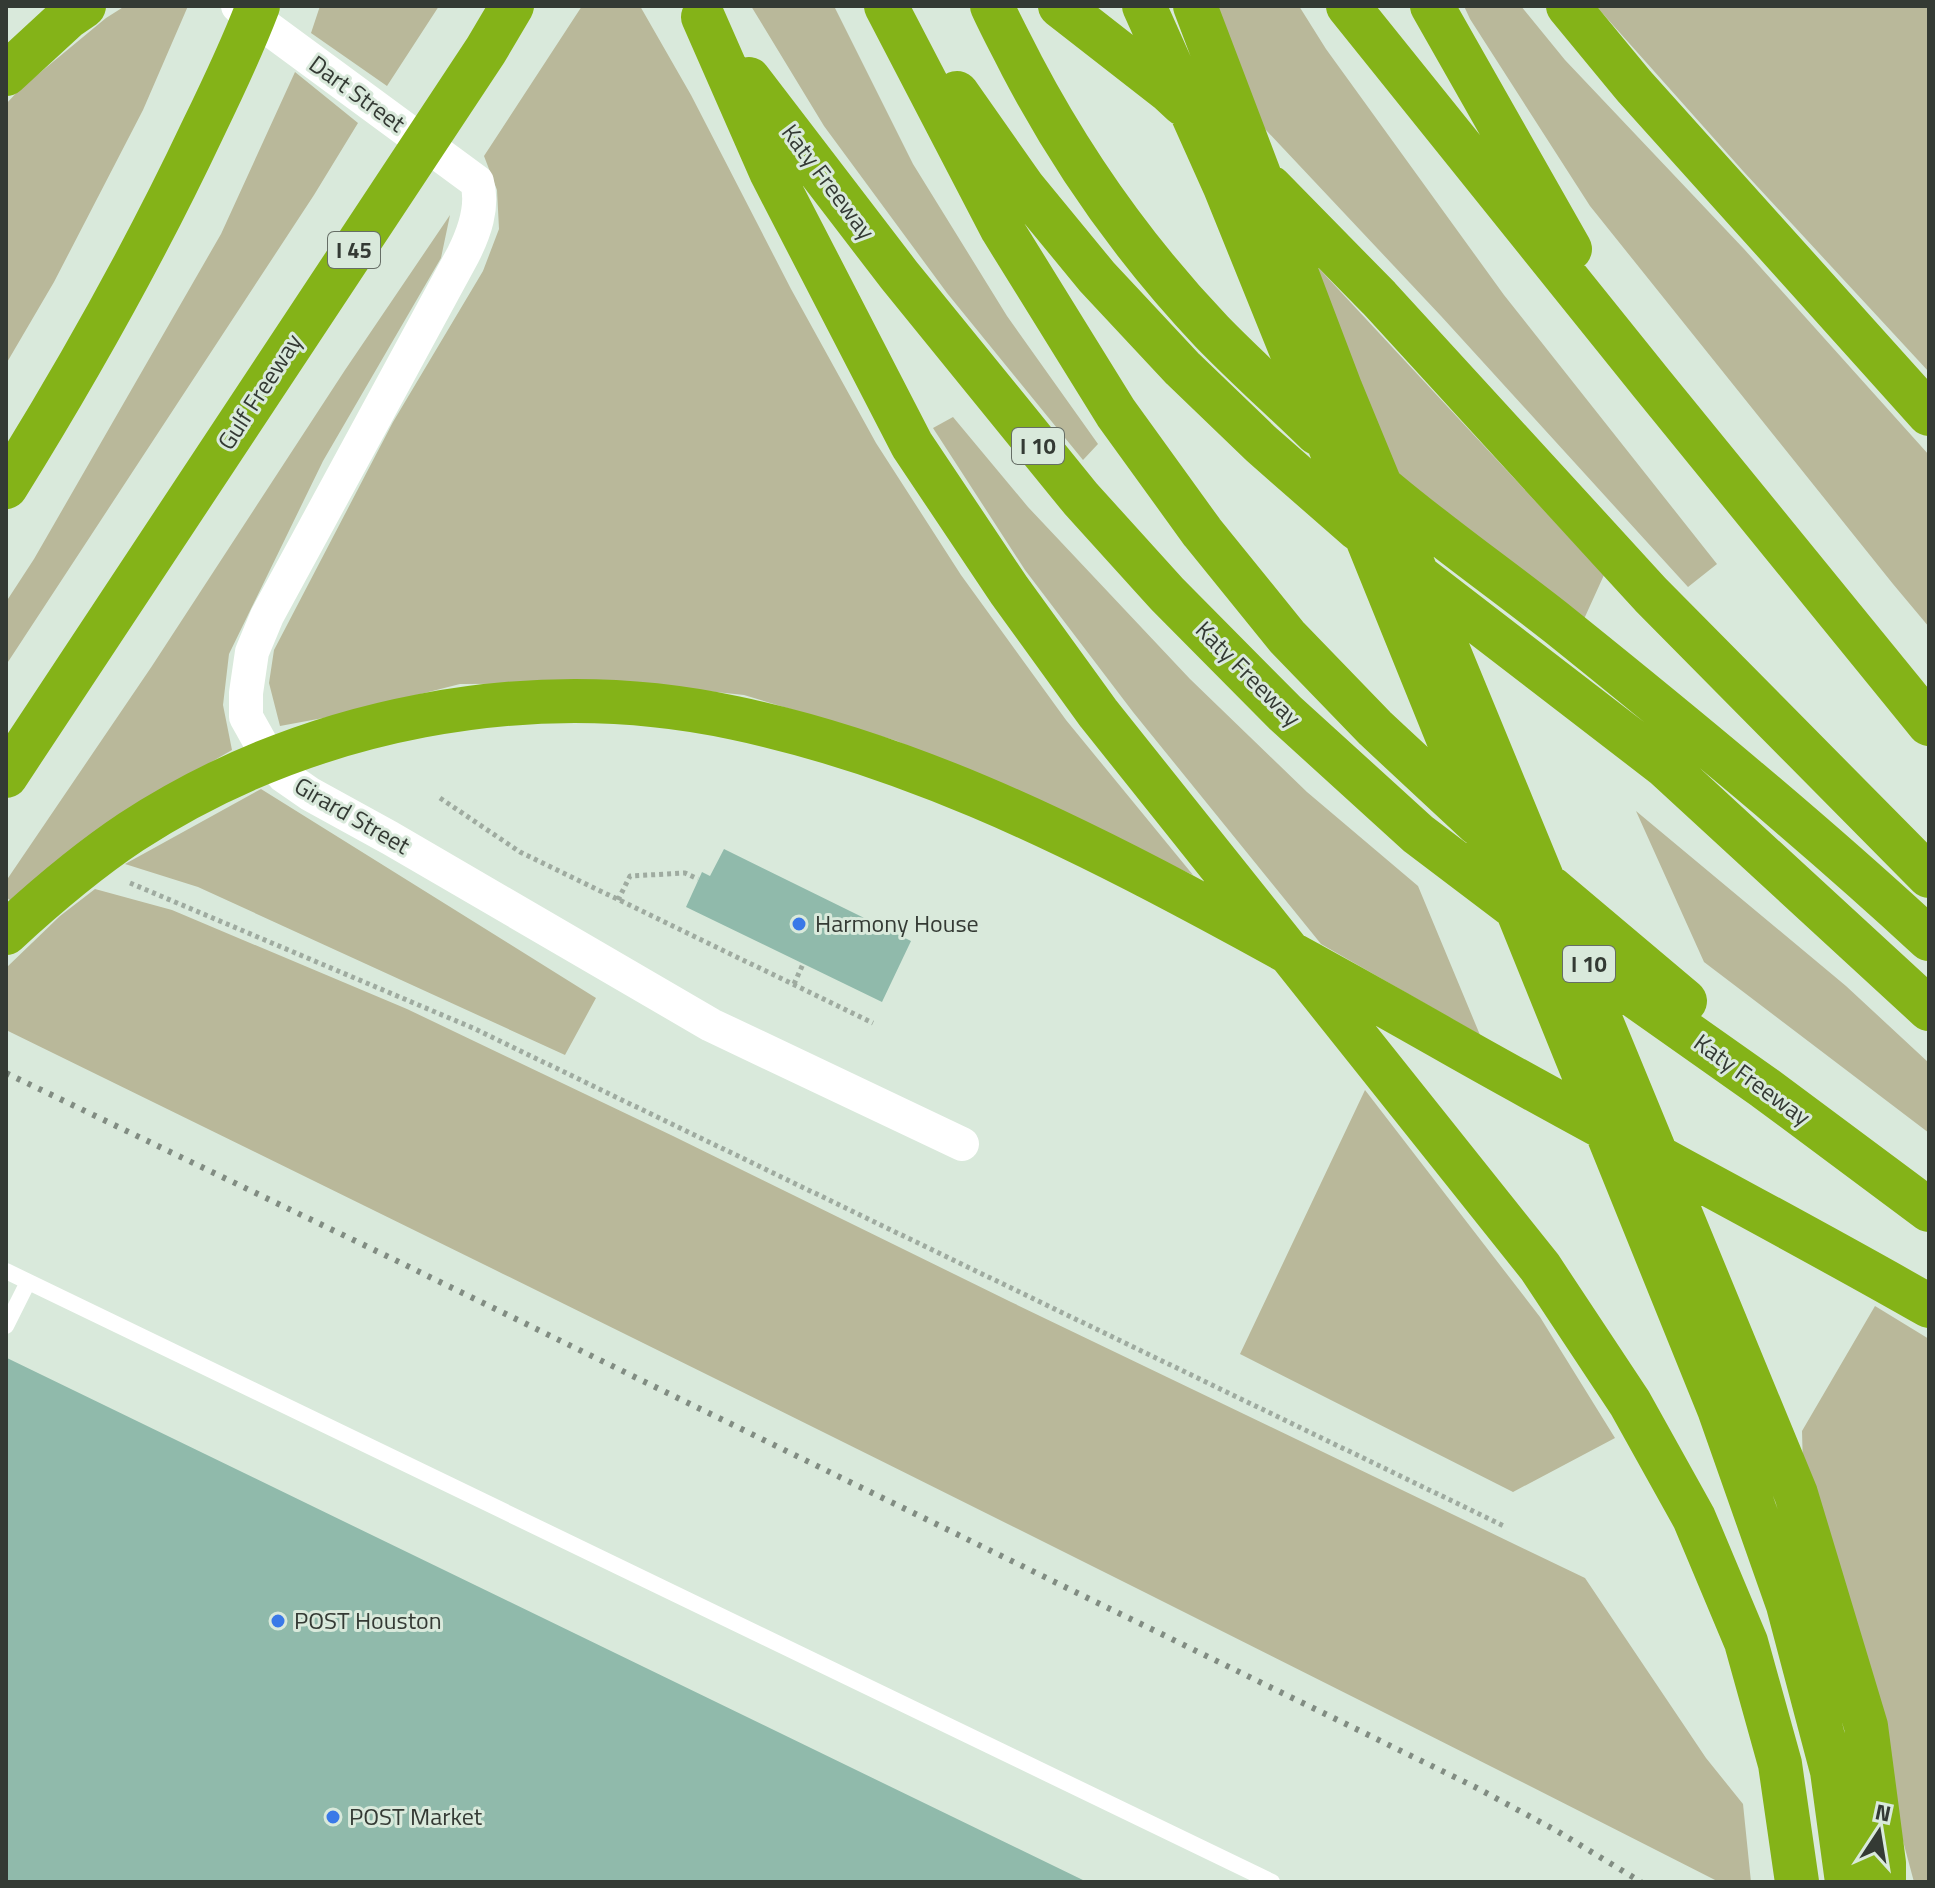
<svg xmlns="http://www.w3.org/2000/svg" width="1935" height="1888" font-family="'Titillium Web',sans-serif">
	<style>
		.green { fill: #b9b89a }
		.building { fill: #90baab }
		.lines { fill: none; stroke-linecap: round; stroke-linejoin: round }
		.path { stroke: #9faba0; stroke-width: 5; stroke-dasharray: 4 4; stroke-linecap: butt }
		.lane { stroke: #fff; stroke-width: 16 }
		.street { stroke: #fff; stroke-width: 34 }
		.highway { stroke: #84b318; stroke-width: 44 }
		.rail { stroke: #818c82; stroke-width: 6; stroke-dasharray: 4 8; stroke-linecap: butt }
		.poi-dot { fill: #3a79e8; stroke: #d9e9db; stroke-width: 3 }
		.labels { text-anchor: middle; stroke-width: 6; stroke-linejoin: round; paint-order: stroke }
		.shield { fill: #d9e9db; stroke: #666e66; stroke-width: 2 }
		.shield-label { font-size: 22px; font-weight: bold; fill: #343a34 }
		.street-label { font-size: 24px; fill: #343a34; stroke: #d9e9db }
		.poi-label { font-size: 24px; fill: #343a34; stroke: #d9e9db; text-anchor: start }
	</style>
	<rect width="100%" height="100%" fill="#d9e9db"/>
	<path class="green" d="M125,6H188L143,110L54,282L6,364V104L19,90L106,18Z
		M320,6H439L387,86L311,33Z
		M582,6H640L691,95L791,289L876,443L961,575L1066,720L1193,875L897,741L744,695L631,683L460,684L334,716L280,726L269,683L274,650L393,422L483,271L499,229L497,190L484,156Z
		M751,6H834L913,164L1007,316L1098,444L1083,460L947,293L824,126Z
		M1207,6H1299L1326,49L1504,295L1717,564L1688,587L1441,316L1249,112Z
		M1464,6H1521L1565,60L1744,249L1929,455V627L1893,584L1590,206L1470,19Z
		M1596,6H1929V372L1743,171Z
		M295,72L358,123L314,195L6,665V602L34,559L221,234Z
		M450,215L441,258L323,461L229,654L223,705L232,750L142,802L11,901L6,897V881L152,666L345,370Z
		M1313,262L1604,575L1584,619L1389,467Z
		M953,417L1028,507L1190,679L1307,792L1418,886L1480,1035L1321,944L1133,712L1025,570L933,428Z
		M261,789L596,998L565,1055L198,887L125,864Z
		M1636,811L1846,986L1929,1063V1133L1704,962Z
		M95,889L172,910L407,1009L673,1136L1011,1302L1585,1578L1706,1758L1743,1804L1751,1882H1719C1151,1593 579,1310 6,1030V968L60,916Z
		M1365,1090L1540,1317L1615,1438L1513,1492L1240,1354Z
		M1875,1306L1929,1339V1882H1914L1803,1468L1802,1431Z"/>
	<path class="building" d="M724,849L911,941L882,1002L686,907L702,872L710,876Z
		M7,1358L1087,1882H6Z"/>
	<g class="lines">
		<path class="path" d="M440,798L520,852L873,1023
			M130,883L473,1028L1506,1527
			M618,900L630,876L685,873L698,879
			M794,984L803,964"/>
		<path class="lane" d="M6,1271L1272,1882
			M6,1326L28,1282"/>
		<path class="street" d="M238,6L477,182C484,207 474,233 463,255L267,616L252,652L246,693V717L269,758L284,776L310,794L390,838L711,1025L962,1144"/>
		<path class="highway" d="M886,6L1002,229L1116,413L1202,532L1287,637L1375,728L1478,824
			M992,6C1001,26 1012,46 1022,66C1073,163 1136,252 1212,332C1246,367 1282,399 1317,433
			M1060,6L1169,91L1183,104
			M1144,6L1225,187L1719,1409L1788,1605L1832,1771L1847,1882
			M1195,6L1341,390L1796,1494L1866,1726L1884,1863V1882
			M1348,6L1652,384L1929,724
			M1432,6L1570,249
			M1568,6L1634,86L1929,414
			M703,17L771,172L912,445L1009,590L1098,713L1540,1267L1630,1403L1694,1518L1746,1642L1780,1764L1797,1882
			M6,74L68,17L84,6
			M749,79L899,275L1081,499L1167,594L1285,713L1418,834L1517,909
			M957,93L1023,187L1097,277L1182,368L1261,444L1358,529
			M1270,187L1379,298L1651,595L1929,876
			M6,487C78,371 145,252 203,129C223,88 242,48 258,6
			M1385,490C1441,537 1501,579 1558,624C1685,726 1810,829 1929,939
			M1422,579L1665,766L1929,1009
			M6,776L486,50L512,6
			M1551,888L1685,1001
			M6,933C45,897 86,862 131,832C306,718 530,674 735,718C902,753 1059,828 1209,909C1287,951 1365,994 1442,1038C1603,1130 1768,1214 1929,1306
			M1575,954L1765,1088L1929,1210"/>
		<path class="rail" d="M6,1073L393,1259L1477,1788L1557,1831L1641,1882"/>
	</g>
	<g class="poi-dot">
		<circle cx="799" cy="924" r="8"/>
		<circle cx="278" cy="1621" r="8"/>
		<circle cx="333" cy="1817" r="8"/>
	</g>
	<g class="labels">
		<g class="shield">
			<rect x="328" y="232" width="52" height="36" rx="6"/>
			<rect x="1012" y="428" width="52" height="36" rx="6"/>
			<rect x="1563" y="946" width="52" height="36" rx="6"/>
		</g>
		<g class="shield-label">
			<text x="354" y="258">I 45</text>
			<text x="1038" y="454">I 10</text>
			<text x="1589" y="972">I 10</text>
		</g>
		<g class="street-label">
			<text transform="translate(357 94) rotate(36)" y="8">Dart Street</text>
			<text transform="translate(828 182) rotate(53)" y="8">Katy Freeway</text>
			<text transform="translate(260 392) rotate(-57)" y="8">Gulf Freeway</text>
			<text transform="translate(1248 674) rotate(45)" y="8">Katy Freeway</text>
			<text transform="translate(352 816) rotate(30)" y="8">Girard Street</text>
			<text transform="translate(1752 1080) rotate(36)" y="8">Katy Freeway</text>
		</g>
		<g class="poi-label">
			<text x="815" y="932">Harmony House</text>
			<text x="294" y="1629">POST Houston</text>
			<text x="349" y="1825">POST Market</text>
		</g>
	</g>
	<rect width="1935" height="1888" fill="none" stroke="#343a34" stroke-width="16"/>
	<g transform="translate(1879 1832) rotate(12)" stroke="#d9e9db" stroke-width="6" paint-order="stroke">
	<path d="M0-6L14 30L0 20L-14 30Z" fill="#343a34"/>
	<text y="-12" font-size="22" font-weight="bold" text-anchor="middle" fill="#343a34">N</text>
	</g>
</svg>
